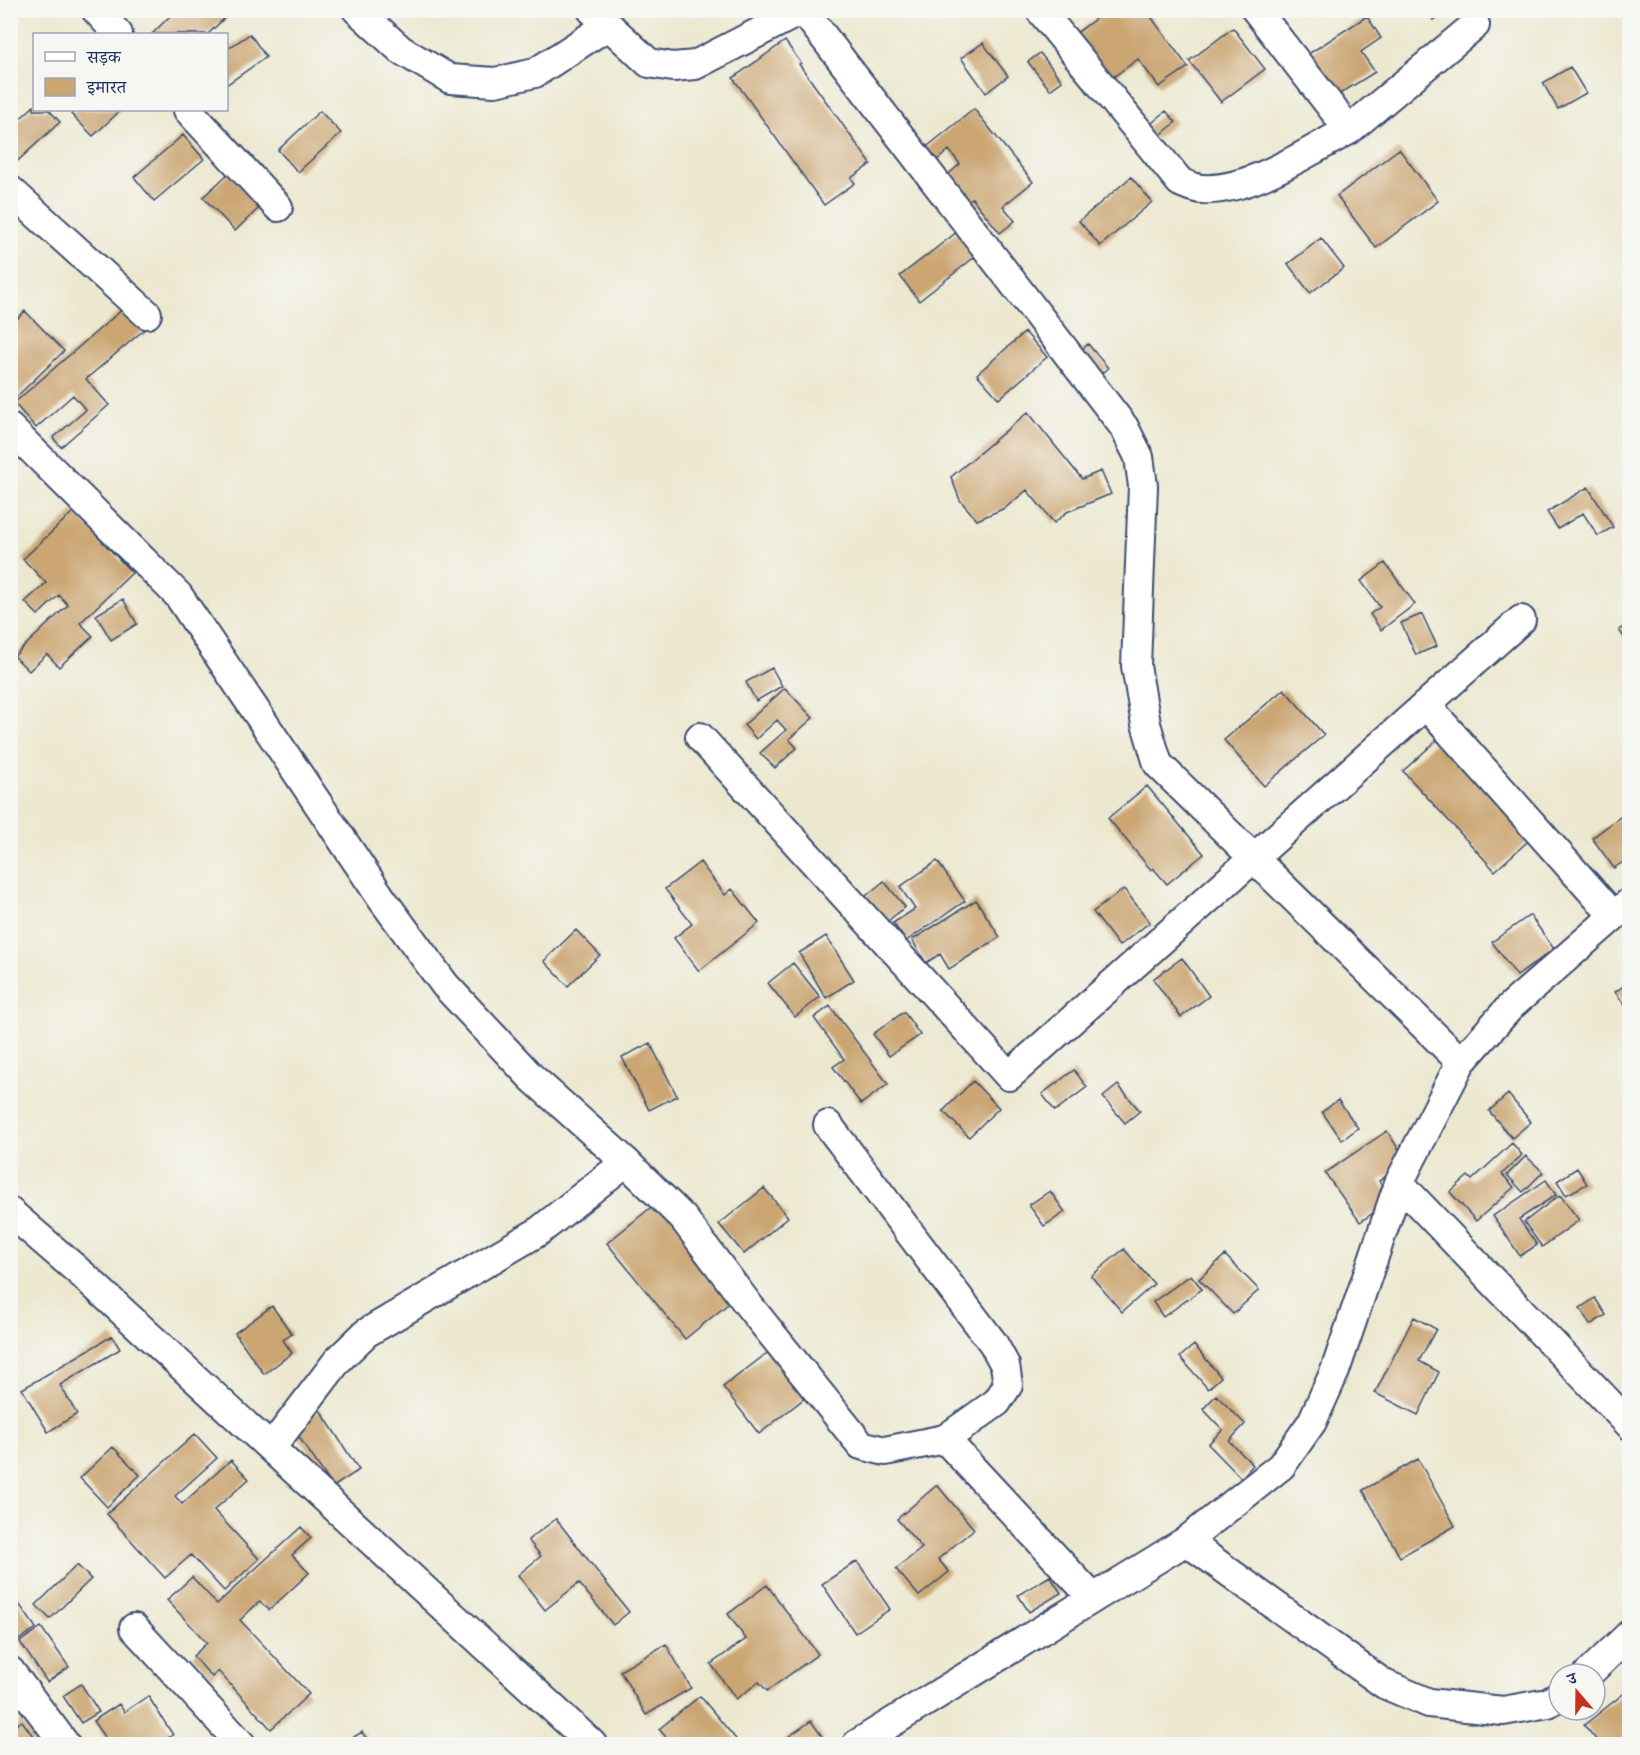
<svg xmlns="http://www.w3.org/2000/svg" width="1640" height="1755" font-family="'IM FELL DW Pica','Noto Serif Devanagari',serif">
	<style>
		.building { fill: #cba572 }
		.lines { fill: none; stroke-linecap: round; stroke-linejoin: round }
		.street-casing { stroke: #3a4b6f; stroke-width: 32 }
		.street { stroke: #fff; stroke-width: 28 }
	</style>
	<rect width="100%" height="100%" fill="#f6f6f2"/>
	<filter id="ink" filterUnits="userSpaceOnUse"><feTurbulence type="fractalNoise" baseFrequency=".0167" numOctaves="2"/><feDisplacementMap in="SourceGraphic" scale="12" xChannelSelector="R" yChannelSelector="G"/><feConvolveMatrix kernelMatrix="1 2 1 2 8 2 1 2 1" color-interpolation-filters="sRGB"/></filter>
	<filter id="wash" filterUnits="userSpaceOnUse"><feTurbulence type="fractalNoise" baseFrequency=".008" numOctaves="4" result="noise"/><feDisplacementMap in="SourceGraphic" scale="24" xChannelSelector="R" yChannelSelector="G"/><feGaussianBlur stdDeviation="1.35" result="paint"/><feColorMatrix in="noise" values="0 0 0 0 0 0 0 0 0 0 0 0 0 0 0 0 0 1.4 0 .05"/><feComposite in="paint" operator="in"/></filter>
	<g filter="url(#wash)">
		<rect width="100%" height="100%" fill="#ece8d0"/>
		<g id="blocks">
			<path class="building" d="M176,10H233L208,34H152Z
				M1107,10H1146L1188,67L1159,87L1138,59L1108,81L1074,35Z
				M1428,10H1450L1433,20Z
				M1367,16L1381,38L1361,52L1375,72L1330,100L1302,58Z
				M1233,28L1265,69L1221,102L1189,61Z
				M250,34L266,57L226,85V50Z
				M785,41L801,63L799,64L871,164L851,178L855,183L824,205L733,78Z
				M983,43L1008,76L986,93L961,58Z
				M1040,53L1062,81L1050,90L1028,62Z
				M1570,67L1586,93L1558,109L1543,83Z
				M34,106V110H49L60,122L10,168V128Z
				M974,109L1033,182L1003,206L1015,221L1000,233L972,198L962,205L942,180L960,164L949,150L935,162L924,149Z
				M76,110H121L93,136L71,114Z
				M320,111L341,133L298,172L278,150Z
				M1166,111L1176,122L1156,139L1146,128Z
				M183,135L204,159L154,201L134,177Z
				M1399,149L1438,201L1376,248L1337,196Z
				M229,173L261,206L235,231L203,197Z
				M1131,177L1152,202L1100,246L1079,221Z
				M957,232L976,256L919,301L900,276Z
				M1321,238L1344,268L1310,293L1288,264Z
				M125,307L145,329L86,379L109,405L61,447L53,438L86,410L73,395L36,428L14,403Z
				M25,311L64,351L10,403V326Z
				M1025,332L1047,357L999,399L977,374Z
				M1088,344L1108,368L1093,380L1074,356Z
				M1028,412L1082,479L1101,471L1111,494L1067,512L1054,523L1027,490L1005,508L977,520L960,500L951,477Z
				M1588,487L1613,527L1598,536L1583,513L1558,529L1547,512Z
				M74,511L132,573L80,623L93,636L59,667L47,654L29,671L14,656L68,605L59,595L38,615L25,602L46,583L23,559Z
				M1385,563L1415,604L1381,630L1370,614L1380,607L1361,581Z
				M123,599L137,624L111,640L96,615Z
				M1422,614L1437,646L1416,655L1401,623Z
				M1630,622V646L1619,630Z
				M772,668L782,686L756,701L746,682Z
				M785,688L813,718L789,739L797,748L775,768L760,753L786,730L777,720L756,739L744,725Z
				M1284,689L1324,735L1264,786L1224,740Z
				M1445,733L1536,834L1495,871L1403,771Z
				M1147,786L1204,854L1167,884L1153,868L1151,870L1108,818Z
				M1624,814L1630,822V857L1614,868L1592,838Z
				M937,861L965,901L906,941L893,923L915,909L900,887Z
				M700,862L725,895L732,889L759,923L699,971L674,938L692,924L665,889Z
				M884,881L905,907L883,925L861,900Z
				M1124,889L1150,922L1119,946L1093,912Z
				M976,900L1000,937L949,969L940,954L926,963L912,940Z
				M1530,915L1554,949L1517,976L1492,942Z
				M576,930L600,955L568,986L544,961Z
				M826,936L854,980L826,998L799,953Z
				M1182,958L1209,996L1181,1017L1153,979Z
				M793,963L820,997L795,1017L768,983Z
				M1630,982V1012L1615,992Z
				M830,1006L888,1084L861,1104L833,1067L844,1059L814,1018Z
				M904,1012L920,1035L889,1056L873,1034Z
				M650,1043L677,1096L649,1110L622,1057Z
				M1074,1070L1087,1087L1055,1111L1042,1094Z
				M973,1081L999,1108L969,1137L943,1111Z
				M1118,1085L1140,1111L1125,1123L1103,1097Z
				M1508,1094L1531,1122L1512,1138L1489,1111Z
				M1338,1100L1358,1128L1342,1140L1322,1112Z
				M1387,1131L1407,1162L1379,1181L1392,1200L1360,1222L1325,1173Z
				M1512,1143L1522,1155L1502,1174L1514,1187L1476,1221L1450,1192L1468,1176L1472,1180Z
				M1526,1156L1543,1172L1523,1192L1507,1175Z
				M1577,1168L1587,1184L1566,1195L1557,1181Z
				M1546,1180L1556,1195L1519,1219L1537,1245L1520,1256L1493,1216Z
				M764,1188L788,1217L744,1254L719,1224Z
				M1050,1191L1065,1212L1044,1226L1029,1205Z
				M1560,1195L1579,1220L1542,1247L1524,1222Z
				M660,1200L738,1296L685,1339L607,1243Z
				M1124,1249L1154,1284L1122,1312L1091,1276Z
				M1225,1255L1259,1290L1233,1314L1199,1279Z
				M1191,1275L1202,1289L1163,1317L1153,1302Z
				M1595,1298L1606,1315L1590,1325L1580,1308Z
				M272,1306L292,1334L283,1340L292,1353L264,1374L235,1333Z
				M1414,1317L1436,1329L1419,1361L1439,1372L1418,1415L1375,1393Z
				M112,1336L120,1349L60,1385L77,1414L48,1432L22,1389Z
				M1194,1345L1221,1377L1208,1389L1180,1357Z
				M775,1347L811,1393L759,1434L723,1387Z
				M1216,1395L1245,1424L1229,1441L1253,1465L1241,1478L1208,1444L1223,1430L1203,1409Z
				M320,1410L359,1470L333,1487L293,1428Z
				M195,1434L217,1458L175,1496L182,1504L231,1460L249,1479L214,1510L259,1559L224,1591L191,1555L165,1578L107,1514Z
				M113,1447L140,1475L107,1507L80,1478Z
				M1418,1459L1455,1526L1400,1557L1363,1490Z
				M937,1485L974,1529L938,1559L949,1572L919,1596L896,1569L922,1548L897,1519Z
				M556,1519L629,1612L613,1625L579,1583L545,1610L518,1575L541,1556L528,1540Z
				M301,1527L311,1538L292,1555L309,1573L269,1610L260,1601L240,1620L309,1694L271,1729L218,1671L212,1677L193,1656L207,1643L167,1600L192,1577L217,1604Z
				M857,1561L890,1609L855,1633L822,1584Z
				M77,1565L91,1579L50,1619L36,1605Z
				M1050,1576L1061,1593L1029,1612L1018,1595Z
				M767,1585L818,1654L767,1691L759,1682L736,1699L711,1664L746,1639L728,1614Z
				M10,1591L36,1628L16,1642L10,1634Z
				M41,1627L69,1667L47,1682L20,1642Z
				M666,1644L691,1688L646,1715L620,1671Z
				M81,1684L99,1712L81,1723L63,1696Z
				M1627,1691L1630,1695V1736L1619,1744H1600L1584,1725Z
				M148,1696L173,1735L159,1744H109L93,1721L119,1704L124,1712Z
				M700,1696L740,1744H672L659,1729Z
				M22,1721L39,1744H10V1729Z
				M811,1721L824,1739L816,1744H778Z
				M362,1732L370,1744H342Z"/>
		</g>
	</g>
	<g filter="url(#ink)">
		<use href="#blocks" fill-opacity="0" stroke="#3a4b6f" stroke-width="1.5"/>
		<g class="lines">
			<g class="street-casing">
				<path id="street" d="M96,10L118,34
					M357,10L401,50L450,79L495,82L535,73L607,26
					M592,10L649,63L673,67L695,65L802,10
					M803,10L1124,427L1139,457L1143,486L1136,666L1146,724L1158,764L1461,1062
					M1040,10L1180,182C1187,185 1195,189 1202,189C1250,192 1307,152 1349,130
					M1256,10L1349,130L1475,25
					M188,110L278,207
					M10,190L147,314
					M10,428L178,595L382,899L445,985L531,1077L626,1162L683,1218L750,1307L861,1445L885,1451L945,1439L1093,1598
					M1426,705L1613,915
					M700,737L1009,1076L1521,620
					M828,1125L993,1343L1005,1365L1008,1385L997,1402L945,1439
					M1399,1183L1630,1425
					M10,1212L84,1276L592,1744
					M271,1448L338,1360L366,1333L538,1232L626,1162
					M1186,1541L1384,1684L1429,1703L1503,1711L1548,1703L1559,1696
					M134,1628L241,1744
					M10,1671L65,1744
					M1588,1674L1630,1634
					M857,1744L1186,1541L1281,1466L1312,1422L1335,1371L1399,1183L1461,1062L1511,1006L1630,902"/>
			</g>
			<use href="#street" class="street"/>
		</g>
	</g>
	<rect width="1640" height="1755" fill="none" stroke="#f6f6f2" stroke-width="36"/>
	<rect x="33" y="33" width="195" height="78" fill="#f6f6f2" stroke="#9ea6b7" stroke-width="1.5"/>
	<rect x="45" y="52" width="30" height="9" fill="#ffffff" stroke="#9ea6b7" stroke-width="1.5"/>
	<text x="87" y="63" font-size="18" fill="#1b2f5e">सड़क</text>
	<rect x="45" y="78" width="30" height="18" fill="#cba572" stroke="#9ea6b7" stroke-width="1.5"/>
	<text x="87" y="93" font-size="18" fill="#1b2f5e">इमारत</text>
	<g transform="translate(1577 1692) rotate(340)"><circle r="28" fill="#f6f6f2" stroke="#9ea6b7" stroke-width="1.5"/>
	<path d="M0-4.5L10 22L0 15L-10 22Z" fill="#c8321e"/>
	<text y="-9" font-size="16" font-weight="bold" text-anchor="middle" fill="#1b2f5e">उ</text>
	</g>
</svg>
